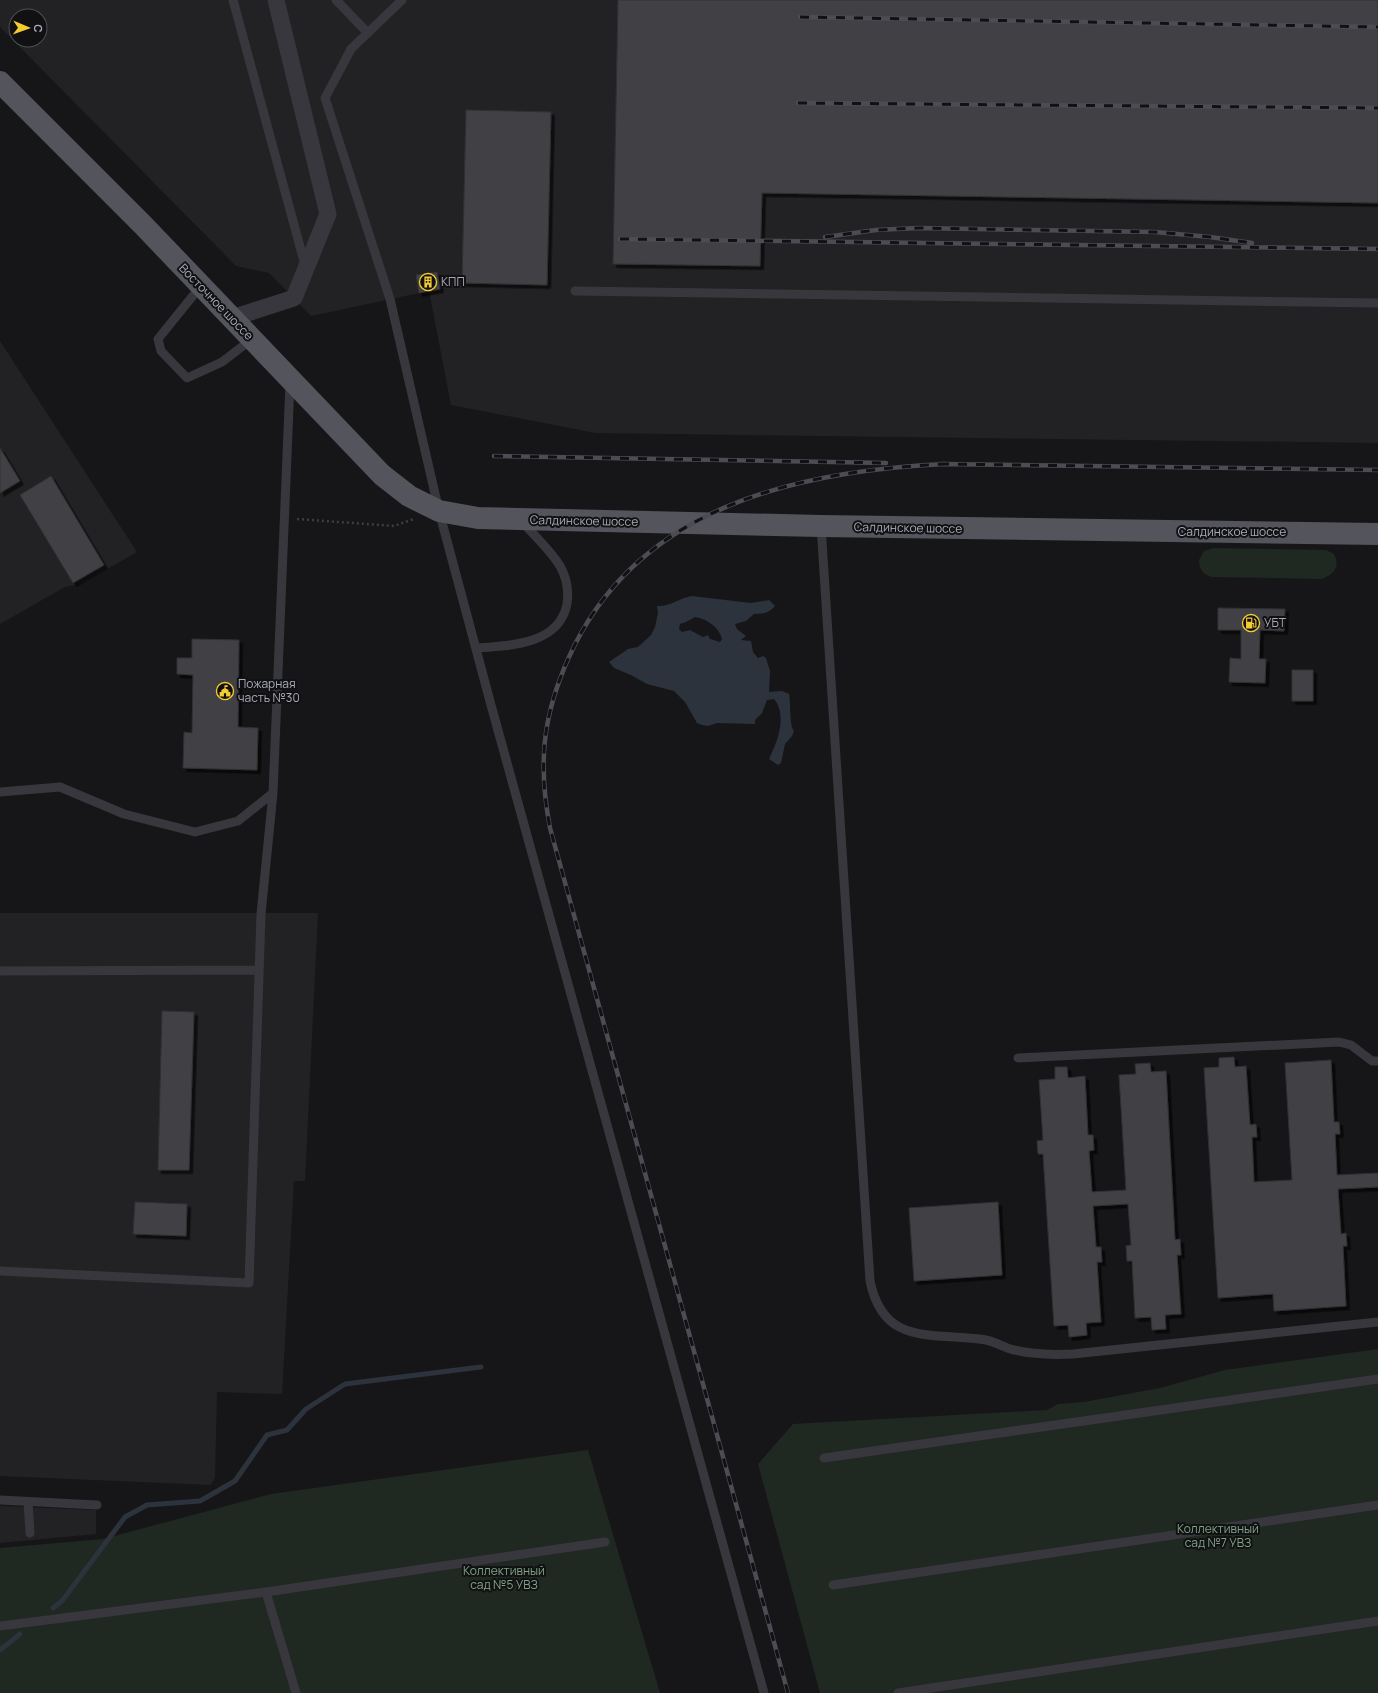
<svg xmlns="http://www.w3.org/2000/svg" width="1378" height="1693" font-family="Manrope,sans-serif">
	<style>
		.built { fill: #222225; fill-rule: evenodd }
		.green { fill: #202822 }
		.water { fill: #2c333c; fill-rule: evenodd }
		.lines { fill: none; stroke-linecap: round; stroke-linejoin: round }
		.stream { stroke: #2c333c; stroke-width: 5 }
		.building { fill: #404045; stroke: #313034; filter: url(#shadow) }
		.path { stroke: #3d3e44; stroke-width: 2.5; stroke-dasharray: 2 3; stroke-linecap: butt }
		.lane { stroke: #37373d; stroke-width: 9 }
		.street { stroke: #37373d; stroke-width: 17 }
		.primary { stroke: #53545c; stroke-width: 22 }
		.rail-casing { stroke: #4c4d54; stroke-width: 4.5 }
		.rail { stroke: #111113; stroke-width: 3; stroke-dasharray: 9; stroke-linecap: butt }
		.labels { text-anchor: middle; stroke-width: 4; stroke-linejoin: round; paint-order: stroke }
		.poi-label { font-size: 12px; fill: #a8abb8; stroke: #111113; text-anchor: start }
		.street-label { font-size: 12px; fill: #a8abb8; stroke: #111113 }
		.park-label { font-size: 12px; fill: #7fa386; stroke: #111113 }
	</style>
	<defs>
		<filter id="shadow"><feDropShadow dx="3.5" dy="3.5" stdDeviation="0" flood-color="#0009"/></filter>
	</defs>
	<rect width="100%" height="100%" fill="#161618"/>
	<path class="built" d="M0,0H1378V443L595,433L451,405L429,291L311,316L269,273L236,266L0,27ZM16,16H40V40H16Z
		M0,341L137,552L81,584L65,587L0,624Z
		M0,913H318L305,1181H294L282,1394L217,1392L215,1477L211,1485L0,1476Z
		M0,1506L96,1510V1534L0,1543Z"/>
	<path class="green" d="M1213,548L1326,550L1334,554C1341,567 1333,576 1320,579L1212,577C1203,575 1199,569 1199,560L1204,551Z
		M1378,1349V1693H820L758,1464L793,1424L1047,1410L1058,1404L1084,1402L1160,1388L1225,1370Z
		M588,1450L660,1693H0V1548L103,1539L271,1494Z"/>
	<path class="water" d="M692,596L751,603L769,600L775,606C769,613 763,614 754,614L746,621L735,624L737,629L746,636L741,640L751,641L753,652L758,658L763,656L766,658L770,671L769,692L782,691L789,694C791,704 789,725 794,731L792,736L785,744L781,763L778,765L769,759C777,742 788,716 774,699L767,700L762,713L755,720V724L717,723L708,726L702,725L697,723L685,702L674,691L647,684L631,675L614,668L609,662L628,649L638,647L651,635L655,627L658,613L657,606C669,607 680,598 692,596ZM695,617C707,619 719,627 722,639L720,642L710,639L708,635L703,637L690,630L682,632L679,629L680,624L686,622Z"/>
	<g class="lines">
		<path class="stream" d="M53,1608L62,1601L125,1517L147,1505L200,1501L235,1481L267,1435L287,1430L306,1409L345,1384L481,1367
			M0,1650L20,1634"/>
	</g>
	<path class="building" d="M618,0H1378V203L762,193L760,266L613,264Z
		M466,110L551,112L547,285L462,283Z
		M437,272L440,289L419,293L416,275Z
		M0,448L20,481L0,493Z
		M51,476L104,565L73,583L20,495Z
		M1218,608L1285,609L1284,631L1260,630L1259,659H1266L1265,683L1229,682L1230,658L1241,659V630H1218Z
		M192,639L239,640L238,727L258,728L257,770L183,768L184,732L192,733L193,675L177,674V658H192Z
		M1292,670H1313V701H1292Z
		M162,1011L194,1012L189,1170H158Z
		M1234,1057L1235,1067L1246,1066L1250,1125L1256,1124L1257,1137H1252L1254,1182L1292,1180L1285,1063L1331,1060L1334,1122H1339L1340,1134H1335L1337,1175L1378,1173V1187L1338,1189L1341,1234L1346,1233L1347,1246H1343L1346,1306L1274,1311L1273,1294L1218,1298L1204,1068L1219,1067V1058Z
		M1150,1063L1151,1072L1166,1071L1175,1240L1180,1239L1181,1255H1177L1181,1314L1165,1315L1166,1329L1152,1330L1151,1317L1135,1318L1132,1261H1127L1126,1246L1131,1245L1128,1204L1093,1206L1096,1247H1101L1102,1262H1097L1101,1322L1086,1323L1087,1335L1069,1337L1068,1325L1054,1326L1043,1154H1038L1037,1141L1043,1140L1039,1080L1055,1079V1067H1067L1068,1078L1085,1076L1088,1135H1093L1094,1150L1089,1151L1092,1192L1126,1190L1119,1075L1136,1074L1135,1064Z
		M135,1202L187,1204L186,1236L133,1234Z
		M998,1202L1002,1275L914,1281L909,1208Z"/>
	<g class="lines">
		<path class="path" d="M297,519L394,526L414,519"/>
		<path class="lane" d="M233,0L305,265
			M336,0L368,33
			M402,0L351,49L325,98L390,299L439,511L491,705L764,1693
			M200,287L158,339L161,351L187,378L222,362L252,339
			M575,291L1378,303
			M821,526L870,1281C884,1349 935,1331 986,1340C996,1342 1005,1348 1014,1350C1034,1355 1053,1355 1073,1354L1378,1322
			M476,648C509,646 559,645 567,604C569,590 567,578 560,566C550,550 535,536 522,522
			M0,792L60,787L124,814L195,832L238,821L273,793
			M0,971L259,970
			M1018,1058L1339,1042L1351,1045L1372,1061H1378
			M0,1271L249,1283L261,914L273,793L290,383
			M824,1458L1378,1379
			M0,1500L97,1505
			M28,1502L30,1533
			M833,1585L1378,1505
			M266,1592L296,1693
			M0,1626L266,1592L605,1542
			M898,1693L1378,1621"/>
		<path class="street" d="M232,318L294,298L328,214L276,0"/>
		<path class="primary" d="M0,82L143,225L382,475L409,496L439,511L478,518L821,526L1378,534"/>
		<g class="rail-casing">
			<path id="rail" d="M800,17L1378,27
				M798,103L1378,108
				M825,237L876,230L918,228L1155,232L1210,237L1252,243
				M620,239L1378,249
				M494,456L886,463
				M940,464L1378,470
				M788,1693L550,828C538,765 542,717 569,657C636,507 796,471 945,464"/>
		</g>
		<use href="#rail" class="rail"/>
	</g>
	<defs>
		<g id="building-ring" transform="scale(0.9)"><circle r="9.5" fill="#111113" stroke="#f4cc32" stroke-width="1.5"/><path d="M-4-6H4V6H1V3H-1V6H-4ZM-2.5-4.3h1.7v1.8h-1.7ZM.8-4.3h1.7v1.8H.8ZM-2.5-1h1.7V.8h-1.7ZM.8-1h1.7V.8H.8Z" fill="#f4cc32"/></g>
		<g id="fuel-ring" transform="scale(0.9)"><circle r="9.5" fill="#111113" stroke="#f4cc32" stroke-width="1.5"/><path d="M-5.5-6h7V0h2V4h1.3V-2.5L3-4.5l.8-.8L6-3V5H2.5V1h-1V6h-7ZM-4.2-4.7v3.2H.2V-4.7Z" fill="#f4cc32"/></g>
		<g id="civic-ring" transform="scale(0.9)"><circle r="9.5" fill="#111113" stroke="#f4cc32" stroke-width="1.5"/><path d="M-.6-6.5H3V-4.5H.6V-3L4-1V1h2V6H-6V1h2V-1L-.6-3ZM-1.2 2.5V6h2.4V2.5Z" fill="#f4cc32"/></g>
	</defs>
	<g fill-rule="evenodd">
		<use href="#building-ring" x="428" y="282"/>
		<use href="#fuel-ring" x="1251" y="623"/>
		<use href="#civic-ring" x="225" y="691"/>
	</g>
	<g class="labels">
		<g class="poi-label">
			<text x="441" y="286">КПП</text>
			<text x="1264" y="627">УБТ</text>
			<text x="238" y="688">Пожарная<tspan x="238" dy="14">часть №30</tspan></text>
		</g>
		<g class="street-label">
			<text transform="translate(216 302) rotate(46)" y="4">Восточное шоссе</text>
			<text transform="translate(584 521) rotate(1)" y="4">Салдинское шоссе</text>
			<text transform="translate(908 528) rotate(1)" y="4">Салдинское шоссе</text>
			<text x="1232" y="536">Салдинское шоссе</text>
		</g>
		<g class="park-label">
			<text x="1218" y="1533">Коллективный<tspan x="1218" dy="14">сад №7 УВЗ</tspan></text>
			<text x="504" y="1575">Коллективный<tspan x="504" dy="14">сад №5 УВЗ</tspan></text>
		</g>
	</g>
	<g transform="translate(28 28) rotate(92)"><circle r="19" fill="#111113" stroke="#4d4f55"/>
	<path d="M0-3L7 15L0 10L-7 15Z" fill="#f4cc32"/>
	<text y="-6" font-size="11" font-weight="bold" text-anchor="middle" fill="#a8abb8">С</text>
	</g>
</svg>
